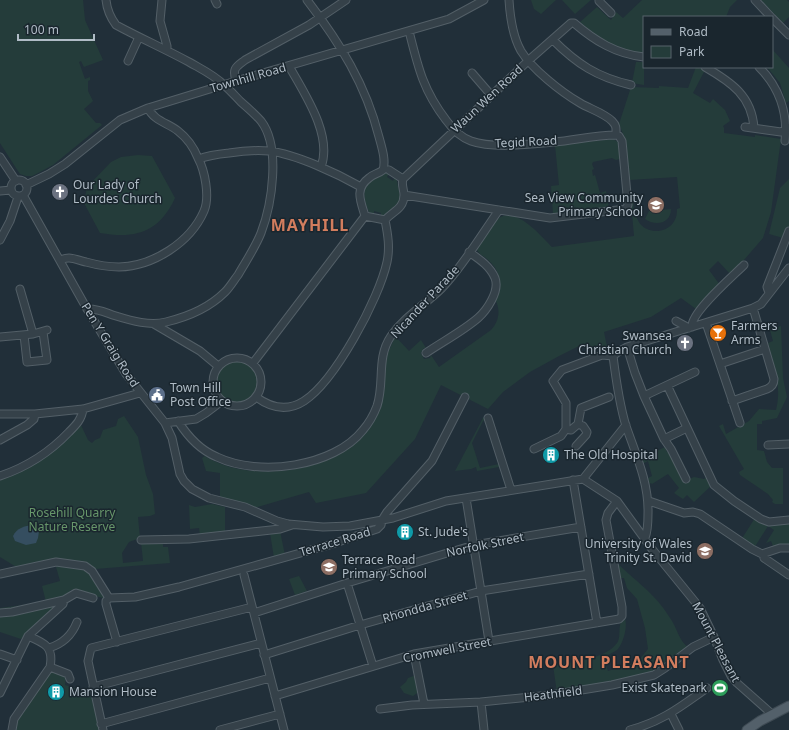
<svg xmlns="http://www.w3.org/2000/svg" width="789" height="730" font-family="'Noto Sans',sans-serif">
	<style>
		.green { fill: #243c3a }
		.water { fill: #354e60 }
		.lines { fill: none; stroke-linecap: round; stroke-linejoin: round }
		.minor-casing { stroke: #535f67; stroke-width: 9 }
		.major-casing { stroke: #3e4a53; stroke-width: 11 }
		.minor { stroke: #354149; stroke-width: 7 }
		.major { stroke: #53606a; stroke-width: 9 }
		.labels { text-anchor: middle; stroke-width: 3; stroke-linejoin: round; paint-order: stroke }
		.street-label { font-size: 12px; fill: #b0bcc6; stroke: #1a262e }
		.poi-label { font-size: 12px; fill: #b0bcc6; stroke: #1a262e; text-anchor: start }
		.park-label { font-size: 12px; fill: #67966a; stroke: #1a262e }
		.district-label { font-size: 16px; font-weight: bold; letter-spacing: 1px; fill: #d27d5e; stroke: #1a262e }
	</style>
	<rect width="100%" height="100%" fill="#212f39"/>
	<path class="green" d="M0,0H83L85,20L103,60L84,67L81,61L79,62L85,79L90,77V80L88,81V91L93,101L84,109L96,123H100L102,125L53,165L40,172L32,176H26L20,174L16,168L0,143Z
		M531,0H556L541,14L534,9Z
		M562,0H591L575,14Z
		M642,0H737L730,7L726,17H644V54C616,49 601,42 580,22L597,7L611,20L616,12L623,18Z
		M761,0H787L789,2V17L783,23Z
		M772,49L789,68V101L786,103L780,83L767,67H772Z
		M636,62H644V85L632,83Z
		M696,67L705,70L693,93L710,103L713,99L725,110L730,121L723,126L724,128V133L755,137V135L781,139L771,212L763,238L731,275L718,261L709,270L720,285L696,309L681,298L651,317L604,332L608,352L581,345L559,356L530,372L503,392L488,409L441,385L415,439L366,493L316,503L309,492L254,508L220,497V473L206,471L202,458L205,456C210,459 216,462 221,464C265,481 342,469 369,428C372,423 376,418 378,413C383,397 381,380 384,364C386,355 392,345 395,336L409,351L421,340L426,348H424L421,353L424,359L430,358L431,355L439,367L491,330C499,321 501,310 495,299C500,281 502,272 487,259C482,255 478,254 476,247C483,239 491,224 499,218C516,206 541,236 552,247L634,236L631,202L633,201L634,211H636C636,238 678,238 677,209L680,208L677,177L629,180L625,139L619,124L631,87L659,88V86L688,88Z
		M613,139L618,142L620,159L616,160L612,158L593,162L592,164L594,169L592,170L593,176L595,175L600,193L606,191L609,208L559,215L553,214L551,186L559,185L555,145Z
		M138,155L152,156L175,198C159,233 135,239 100,233L84,203L87,187L111,162L121,157Z
		M387,172L389,173L387,177L393,181L395,177C398,181 397,183 398,186C403,203 398,206 384,215L383,217H381V213L374,211V215L370,214C364,202 359,185 376,178C380,176 383,176 387,172Z
		M789,179V228L783,238L769,234L780,188Z
		M671,209C671,223 656,227 645,219L649,211H653L654,214L660,213L661,210Z
		M781,326L783,378L787,397L777,418L762,421V424H757V450L764,451L767,462L772,468H783V504H775L772,502L773,500L768,494L740,475L739,472L744,469L719,426L723,424L726,434L749,421L759,409L776,410C782,387 774,365 768,343L773,341L770,330Z
		M214 381a22 22 0 1 1 44 0a22 22 0 1 1-44 0Z
		M124,416L138,437L146,475L153,494L155,514L150,516L138,517L140,538L129,542L122,553L123,563L143,561L141,542L143,541L163,544V547H168L170,563L95,569L91,574L106,597L103,598L71,590L21,639L0,632V608L46,602L42,586L60,581L54,560L18,568L0,557V477L18,471L80,423L88,440L92,443L95,440L100,438L103,430L116,426L118,419Z
		M484,416L485,420L483,421L472,443L480,468L499,464V467L477,471L476,467L471,469L455,471Z
		M665,447L667,452H669L685,481L694,477L704,479L707,477L711,486L694,502L687,495L683,499L674,493L679,488L668,474L652,484L651,483L647,485L646,479L652,476L648,461L642,464L640,459Z
		M212,504L225,507V533L200,536L199,528L190,529L189,505L195,507Z
		M755,518L789,523V545L781,544L773,546L771,541L766,543L774,530L768,526L754,548L741,540Z
		M280,531L285,555L274,558L270,533Z
		M618,564C640,585 656,594 672,621C677,629 680,642 688,647L655,672L557,693L553,665C570,663 606,659 617,643C621,638 618,629 621,622C622,620 623,619 624,617C629,624 623,644 617,650C613,653 607,655 603,658L608,671L638,661L648,649L645,628L637,599L627,588L624,578H620L616,565Z
		M299,576L307,591L295,595L289,579Z
		M51,670L64,674L66,677L65,685L75,688L81,694L91,696L100,730H16V723L19,715Z
		M416,675L420,691L413,696L404,693L400,687L406,682L408,678Z"/>
	<path class="water" d="M33,525L39,531L38,538L36,543L26,545L15,541L13,536C17,528 24,526 33,525Z"/>
	<g class="lines">
		<g class="minor-casing">
			<path id="minor" d="M162,0L160,21L167,46V50
				M215,0L217,4
				M307,0C340,43 366,85 379,137C382,148 386,160 383,170C378,174 373,174 369,178C354,189 361,202 365,216
				M509,0C510,16 513,37 521,51C532,69 561,92 580,103C590,109 604,113 612,121C617,126 616,129 616,135
				M600,0L599,1L611,13
				M755,0L771,17
				M772,18L789,35
				M409,31C418,67 423,90 446,120C453,130 460,137 471,141C493,149 532,144 555,142C575,140 596,135 616,135
				M553,40C577,64 597,77 631,85
				M128,61L139,37
				M289,66C304,93 333,135 321,167
				M705,67C731,82 752,96 754,128
				M759,67C779,87 788,113 785,141
				M472,73L491,95
				M236,81C232,68 236,67 245,60L309,25L346,0
				M745,127L781,132L789,128
				M0,157L16,181
				M199,159C209,155 219,154 229,153C242,151 256,150 269,151C296,154 338,174 361,187
				M403,179L529,60L571,23H574C595,41 616,54 644,57
				M11 188a8 8 0 1 1 16 0a8 8 0 1 1-16 0Z
				M26,185L49,174L65,164L120,120L148,108L236,81L449,19L484,0
				M0,191L11,190
				M23,195L87,309L126,374L165,423L172,438L180,474L184,481L192,489L209,498L245,507L277,521L288,524L323,527L350,526L393,518L446,501L583,479
				M404,195L550,218L626,209L628,205L622,141L619,136L616,135
				M365,216L385,220
				M385,220C393,211 404,209 404,195C404,189 401,185 403,179L389,170
				M0,240L10,221L18,197
				M60,260C63,259 65,258 69,258C74,258 81,261 86,262C97,265 108,267 119,267C153,266 190,243 204,211C210,197 205,171 198,158C194,148 187,138 178,131C168,123 154,121 148,108
				M20,289L33,334
				M769,293L767,287L789,231
				M87,309C98,308 106,313 116,316C132,321 150,326 166,322C187,317 210,307 225,292C230,287 234,280 238,275C246,261 255,248 261,233C272,204 281,147 261,121C255,114 248,108 241,102C236,97 230,90 224,85C214,75 201,69 189,62C165,49 140,38 116,25C110,17 107,10 106,0
				M676,321L689,328
				M706,323L740,423
				M154,324L200,351L218,366
				M692,327C690,313 733,276 744,265
				M24,335L27,362L47,360L43,332
				M0,337L33,334L47,330
				M627,347L635,373L644,396L664,439L671,449L686,479
				M426,353C442,342 463,331 478,318C487,310 500,291 495,278C490,266 479,259 469,252
				M613,356L618,352L627,347L753,308L761,304L789,268
				M613,356C616,380 619,403 626,426C636,455 649,483 648,514C648,523 648,530 645,538
				M213 382a24 24 0 1 1 48 0a24 24 0 1 1-48 0Z
				M253,363L365,216
				M720,364L765,349
				M667,385L714,485L734,501L761,519L769,522L789,520
				M644,396L695,372
				M256,397C271,408 287,412 304,401C335,381 379,299 387,262C390,248 388,235 385,220
				M732,401L767,389C772,387 774,384 774,379L753,308
				M0,414H35L83,409L140,393
				M488,418L511,490
				M178,421C188,437 200,450 217,457C259,477 334,467 363,430C369,423 374,414 377,406C385,382 376,358 391,336C405,316 426,304 442,288C463,266 482,234 499,210
				M165,423L196,419L206,413L222,401
				M566,429V403L553,381L562,370L602,355L613,356
				M566,429L571,430L578,424L581,408L609,397
				M664,439L687,428
				M0,440L27,425L34,419L35,414
				M768,445L789,444
				M576,446L586,435L587,432L583,426L578,424
				M534,449L561,436L566,429
				M0,476C27,467 49,453 69,432C76,425 82,419 83,409
				M583,479L617,501L652,549L700,608L714,637L723,660L731,676L737,683L772,714
				M583,479L626,425
				M573,480L597,623
				M466,498L489,641
				M649,501L684,513L693,512L700,514L752,549L762,554L780,548H789
				M141,540L189,539L280,529L292,525
				M764,558L789,575
				M0,574L56,562L85,566L92,571L109,598
				M244,575L284,730
				M347,583L373,666
				M0,613L12,612L64,600L76,593L93,598
				M254,613L347,583L474,545L581,527
				M28,636C45,643 54,647 50,667L68,674L70,679
				M117,642L106,604V601L109,598L135,597L179,587L329,545L377,529L381,525L382,520L387,512L432,461L465,397
				M49,648C62,644 72,635 77,622
				M0,654L17,660
				M414,654L424,704
				M264,655L360,625L481,591L589,574
				M93,687L261,643
				M0,693L28,636L63,604L64,600
				M275,696L414,654L619,619L622,616V607L606,520L608,513L617,501
				M481,702L484,730
				M380,709L412,705L481,702L551,695L612,685L654,675L665,668L693,647L714,637
				M671,714L679,730
				M101,724L270,678
				M12,730L14,719L50,667
				M103,730L88,661L91,648L252,607
				M220,730L280,714
				M630,730C663,721 680,707 707,688"/>
		</g>
		<g class="major-casing">
			<path id="major" d="M747,730L760,721L789,706"/>
		</g>
		<use href="#minor" class="minor"/>
		<use href="#major" class="major"/>
	</g>
	<defs>
		<g id="church-disc" transform="scale(0.9)"><circle r="9.5" fill="#6b7280" stroke="#1a262e"/><path d="M-1.2-6h2.4v3.5h3.3v2.4h-3.3V6h-2.4V-.1h-3.3v-2.4h3.3Z" fill="#fff"/></g>
		<g id="school-disc" transform="scale(0.9)"><circle r="9.5" fill="#8d6e63" stroke="#1a262e"/><path d="M0-5L7-2L0 1L-7-2ZM-4 1L0 2.5L4 1V4Q0 6-4 4Z" fill="#fff"/></g>
		<g id="bar-disc" transform="scale(0.9)"><circle r="9.5" fill="#e8710a" stroke="#1a262e"/><path d="M-6-5H6L.8 .8V4.5H3.5V6h-7V4.5H-.8V.8Z" fill="#fff"/></g>
		<g id="civic-disc" transform="scale(0.9)"><circle r="9.5" fill="#5c6f8a" stroke="#1a262e"/><path d="M-.6-6.5H3V-4.5H.6V-3L4-1V1h2V6H-6V1h2V-1L-.6-3ZM-1.2 2.5V6h2.4V2.5Z" fill="#fff"/></g>
		<g id="building-disc" transform="scale(0.9)"><circle r="9.5" fill="#0f9aa8" stroke="#1a262e"/><path d="M-4-6H4V6H1V3H-1V6H-4ZM-2.5-4.3h1.7v1.8h-1.7ZM.8-4.3h1.7v1.8H.8ZM-2.5-1h1.7V.8h-1.7ZM.8-1h1.7V.8H.8Z" fill="#fff"/></g>
		<g id="university-disc" transform="scale(0.9)"><circle r="9.5" fill="#8d6e63" stroke="#1a262e"/><path d="M0-5L7-2L0 1L-7-2ZM-4 1L0 2.5L4 1V4Q0 6-4 4Z" fill="#fff"/></g>
		<g id="stadium-disc" transform="scale(0.9)"><circle r="9.5" fill="#2e9e5b" stroke="#1a262e"/><path d="M0-5a6.5 5 0 1 0 0 10a6.5 5 0 1 0 0-10ZM-3.5-1.8h7v3.6h-7Z" fill="#fff"/></g>
	</defs>
	<g fill-rule="evenodd">
		<use href="#church-disc" x="60" y="192"/>
		<use href="#school-disc" x="656" y="205"/>
		<use href="#bar-disc" x="718" y="333"/>
		<use href="#church-disc" x="685" y="343"/>
		<use href="#civic-disc" x="157" y="395"/>
		<use href="#building-disc" x="551" y="455"/>
		<use href="#building-disc" x="405" y="532"/>
		<use href="#university-disc" x="705" y="551"/>
		<use href="#school-disc" x="329" y="567"/>
		<use href="#stadium-disc" x="720" y="688"/>
		<use href="#building-disc" x="56" y="692"/>
	</g>
	<g class="labels">
		<g class="street-label">
			<text transform="translate(248 78) rotate(-16)" y="4">Townhill Road</text>
			<text transform="translate(487 99) rotate(-43)" y="4">Waun Wen Road</text>
			<text transform="translate(526 142) rotate(-3)" y="4">Tegid Road</text>
			<text transform="translate(425 302) rotate(-47)" y="4">Nicander Parade</text>
			<text transform="translate(110 345) rotate(58)" y="4">Pen Y Graig Road</text>
			<text transform="translate(335 542) rotate(-17)" y="4">Terrace Road</text>
			<text transform="translate(485 545) rotate(-12)" y="4">Norfolk Street</text>
			<text transform="translate(425 607) rotate(-16)" y="4">Rhondda Street</text>
			<text transform="translate(716 642) rotate(62)" y="4">Mount Pleasant</text>
			<text transform="translate(447 650) rotate(-11)" y="4">Cromwell Street</text>
			<text transform="translate(553 694) rotate(-7)" y="4">Heathfield</text>
		</g>
		<g class="poi-label">
			<text x="73" y="189">Our Lady of<tspan x="73" dy="14">Lourdes Church</tspan></text>
			<text x="643" y="202" text-anchor="end">Sea View Community<tspan x="643" dy="14">Primary School</tspan></text>
			<text x="731" y="330">Farmers<tspan x="731" dy="14">Arms</tspan></text>
			<text x="672" y="340" text-anchor="end">Swansea<tspan x="672" dy="14">Christian Church</tspan></text>
			<text x="170" y="392">Town Hill<tspan x="170" dy="14">Post Office</tspan></text>
			<text x="564" y="459">The Old Hospital</text>
			<text x="418" y="536">St. Jude's</text>
			<text x="692" y="548" text-anchor="end">University of Wales<tspan x="692" dy="14">Trinity St. David</tspan></text>
			<text x="342" y="564">Terrace Road<tspan x="342" dy="14">Primary School</tspan></text>
			<text x="707" y="692" text-anchor="end">Exist Skatepark</text>
			<text x="69" y="696">Mansion House</text>
		</g>
		<g class="park-label">
			<text x="72" y="517">Rosehill Quarry<tspan x="72" dy="14">Nature Reserve</tspan></text>
		</g>
		<g class="district-label">
			<text x="310" y="231">MAYHILL</text>
			<text x="609" y="668">MOUNT PLEASANT</text>
		</g>
	</g>
	<rect x="643" y="16" width="130" height="52" fill="#1a262e" stroke="#56626b"/>
	<rect x="651" y="29" width="20" height="6" fill="#53606a" stroke="#56626b"/>
	<text x="679" y="36" font-size="12" fill="#b0bcc6">Road</text>
	<rect x="651" y="46" width="20" height="12" fill="#243c3a" stroke="#56626b"/>
	<text x="679" y="56" font-size="12" fill="#b0bcc6">Park</text>
	<path d="M18 34v6h76v-6" fill="none" stroke="#b0bcc6" stroke-width="2"/>
	<text x="24" y="34" font-size="12" fill="#b0bcc6" stroke="#1a262e" stroke-width="3" paint-order="stroke">100 m</text>
</svg>
